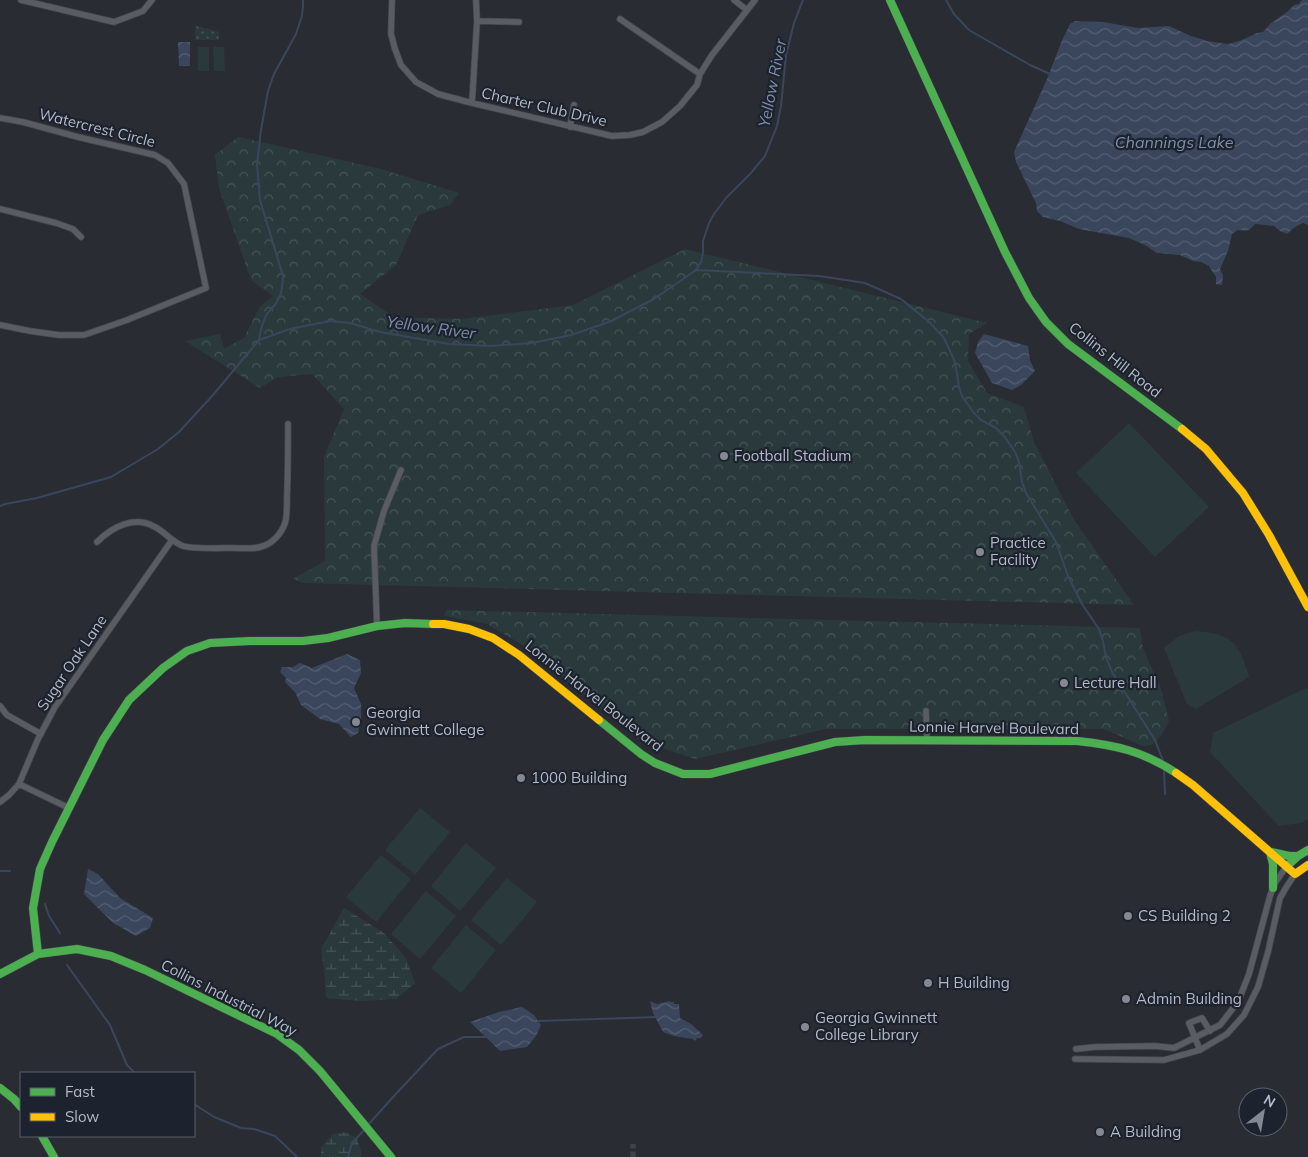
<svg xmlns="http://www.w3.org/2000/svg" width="1308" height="1157" font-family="Mulish,sans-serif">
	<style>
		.forest { fill: url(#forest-crowns) }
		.wetland { fill: url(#wetland-marsh) }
		.park { fill: url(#park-dots) }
		.pitch { fill: #2a3a3c }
		.water { fill: url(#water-waves) }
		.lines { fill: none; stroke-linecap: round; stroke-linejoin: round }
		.stream { stroke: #3a465c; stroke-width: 2 }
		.street-tunnel { stroke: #3e4249; stroke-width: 5.5; stroke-dasharray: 5.5 3; stroke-linecap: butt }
		.street-casing { stroke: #45484c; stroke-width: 7 }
		.fast-casing { stroke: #45484c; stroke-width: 9 }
		.slow-casing { stroke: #45484c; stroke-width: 9 }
		.street { stroke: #595c62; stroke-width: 5.5 }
		.fast { stroke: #4caf50; stroke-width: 8 }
		.slow { stroke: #ffc107; stroke-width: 8 }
		.poi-dot { fill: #838892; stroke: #1d232e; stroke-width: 2 }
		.labels { text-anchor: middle; stroke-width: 4.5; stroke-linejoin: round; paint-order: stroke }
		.street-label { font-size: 15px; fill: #b3b9c5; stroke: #1d232e }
		.poi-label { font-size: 15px; fill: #b3b9c5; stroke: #1d232e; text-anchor: start }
		.water-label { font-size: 16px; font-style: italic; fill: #7e8eaa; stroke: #1d232e }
	</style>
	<defs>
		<pattern id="forest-crowns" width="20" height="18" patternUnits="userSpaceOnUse" patternTransform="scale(1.25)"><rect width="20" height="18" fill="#2a3a3c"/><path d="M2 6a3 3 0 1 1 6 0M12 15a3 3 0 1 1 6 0" fill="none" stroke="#465457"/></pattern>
		<pattern id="wetland-marsh" width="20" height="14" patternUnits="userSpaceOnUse" patternTransform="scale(1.25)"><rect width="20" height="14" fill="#2a3a3c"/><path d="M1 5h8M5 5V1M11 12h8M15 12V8" fill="none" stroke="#465457"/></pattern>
		<pattern id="park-dots" width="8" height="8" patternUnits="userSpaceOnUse" patternTransform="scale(1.25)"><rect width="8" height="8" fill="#2a3a3c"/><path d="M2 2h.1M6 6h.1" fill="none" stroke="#465457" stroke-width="1.8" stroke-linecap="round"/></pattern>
		<pattern id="water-waves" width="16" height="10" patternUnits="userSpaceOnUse" patternTransform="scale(1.25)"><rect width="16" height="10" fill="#3a465c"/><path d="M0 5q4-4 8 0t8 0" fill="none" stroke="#545f72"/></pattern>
	</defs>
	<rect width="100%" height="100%" fill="#292d33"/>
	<path class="forest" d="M238,137L381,169L459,193L450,205L418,215L396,265L360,294L394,317L461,319L573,305L685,249L987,323L969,334L968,361L987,393L1024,407L1034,442L1074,520L1134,605L304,583L293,579L325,561L324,457L344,409L312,374L278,377L260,388L185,341L220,334L224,349L244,338L259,308L273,296L251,280L219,188L215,155Z
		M446,610L1140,628L1143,648L1162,692L1169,721L1161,736L1152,745L1143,746L1104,729H826L695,759L641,741L521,644L487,624L444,616Z"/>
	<path class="wetland" d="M344,908L384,933L406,958L415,983L396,999L361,1001L326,998L324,969L321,949Z
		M346,1132L357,1138L362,1154L361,1157H321V1147L333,1134Z"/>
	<path class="park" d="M195,25L219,32V40H195Z"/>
	<path class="pitch" d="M198,47H209V71H198Z
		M213,47H224L225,71H214Z
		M1129,423L1209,507L1155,557L1076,473Z
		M1196,631C1232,634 1240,643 1249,677L1196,709L1187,704L1164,648L1179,636Z
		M1306,688L1308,689V820L1300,823L1279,826L1210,752L1213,733Z
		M420,808L450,832L415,875L385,850Z
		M466,843L496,868L460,911L431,886Z
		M381,855L411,879L376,922L346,897Z
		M507,878L537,902L501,945L471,920Z
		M426,891L456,916L420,959L391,934Z
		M466,925L496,950L461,993L431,968Z"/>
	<path class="water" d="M1302,0H1308V225L1303,223L1295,227L1287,234L1280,231L1274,226L1255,224C1248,232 1248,231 1238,230L1232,234L1228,251L1220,269L1223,275L1222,285L1216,284V277L1209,266L1201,262L1193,261L1180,255L1157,253L1145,245L1129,238L1079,229L1060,221L1043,217L1037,211L1036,203L1016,162L1014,152L1047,79L1063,38L1070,24L1075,21L1103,22L1138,28L1169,26L1191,36L1207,41L1228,44L1242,40L1257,33L1263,32L1270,24L1287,12L1294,5L1299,4Z
		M178,42H190V66H179Z
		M984,334L1028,346L1030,360L1035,371L1021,385L1012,390L992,383L975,353L978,342Z
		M347,654L360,660L361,673L354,688L361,704V719L358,733L351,737L339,724L320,719L301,705L295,692L285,682L286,678L280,672L282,667H293L300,663L312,668Z
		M88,869L98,874L120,898L153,918L150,928L136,936L113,923L84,894Z
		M650,1001L657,1004L670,1001V1002H674V1004H679L680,1018L691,1024L703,1035L701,1038H697L695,1041L693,1039L674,1036L663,1032L653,1013Z
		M522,1007L534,1015L541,1025L536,1036L527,1047L500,1051L470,1022L499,1012Z"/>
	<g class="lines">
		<path class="stream" d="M946,0L954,14L969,30L1030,65L1050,74
			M696,270L819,276L865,283L901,299L928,321L944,338L955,362L959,387L962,396L974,413L981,420L996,428L1004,436L1015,452L1019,462L1022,482L1026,493L1056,542L1068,576L1082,604L1099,629L1103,641L1106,657L1112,672L1155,740L1163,761
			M259,340C260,332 262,324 266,316C268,311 273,308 276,303C282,295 283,286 283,276L260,200L257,164L261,130L268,91L274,74L296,34L302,16L303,6V0
			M0,506L5,504L37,498L111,477L158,449L179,432L213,395L259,340L290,329L330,321L350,323L380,332L449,344L491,346L532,343L571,335L609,322L654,299L696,270L701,262L703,253V241L709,223L714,214L726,198L750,174L765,156L777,126L781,106L786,55L794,23L803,0
			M1164,769L1165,794
			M0,871H10
			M45,904L49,916L60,933
			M67,965L110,1025L127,1065L135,1073
			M538,1021L657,1017
			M194,1104L214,1117L241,1128L254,1129L275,1136L297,1157
			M367,1126L394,1096L438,1049L464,1037H486
			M348,1157L352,1143L364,1130"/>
		<path class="street-tunnel" d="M633,1157V1144"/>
		<g class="street-casing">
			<path id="street" d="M21,0L114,22L143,11L152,0
				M392,0L391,34L395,49L401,65L416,82L438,94L472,103L612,136L630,135L643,132L662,122L680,106L697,85L700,74L712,55L755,0
				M734,0L747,10
				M620,19L700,74
				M477,21L519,22
				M472,103L477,21L476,0
				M0,118L23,122L78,137L155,155L168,163L184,184L206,288L127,320L84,335H59L30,331L0,325
				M570,127L574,105
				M0,209L56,223L73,229L81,237
				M97,542C112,527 134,515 155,527C165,532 172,542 183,546C191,549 223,548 232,548C243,548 256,550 266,545C276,540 284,530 286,519C287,511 287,503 287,496C288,472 288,448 288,424
				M377,626L374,546L384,511L401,470
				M0,706L7,715L41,734
				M926,711L927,741
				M19,784L69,808
				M0,802L9,795L19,784L38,739L55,707L172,540
				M1076,1049L1095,1047L1155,1046L1174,1048L1220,1025L1238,1002L1249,974L1270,896L1275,883L1286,867
				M1200,1050L1189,1023L1202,1018L1210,1031
				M1075,1059L1164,1060L1200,1050L1227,1034L1244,1015L1258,987L1268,952L1280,898L1287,886L1295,874"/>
		</g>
		<g class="fast-casing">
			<path id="fast" d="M890,0L1005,252L1029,298L1046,322L1068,344L1182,429
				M599,720L641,754L655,763L683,774H710L835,742L865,740L1077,741C1115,745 1143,751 1176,773
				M1270,852L1273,864V888
				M1271,852L1289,856H1298
				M1286,867L1298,856L1308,850
				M38,954L33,908L40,869L52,842L103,740L129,700L163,668L187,651L210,643L250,641H303L328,638L377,626L405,623L433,624
				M0,974L38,954L77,949L111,956L145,970L277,1034L299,1050L320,1071L391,1157
				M0,1088L14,1099L21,1107
				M42,1136L54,1157"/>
		</g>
		<g class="slow-casing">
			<path id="slow" d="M1182,429L1206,449L1243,493L1269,535L1308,607
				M433,624H444L469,629L493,638L519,655L599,720
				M1176,773L1193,785L1295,874L1308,865"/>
		</g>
		<use href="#street" class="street"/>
		<use href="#fast" class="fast"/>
		<use href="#slow" class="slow"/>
	</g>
	<g class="poi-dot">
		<circle cx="724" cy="456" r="5"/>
		<circle cx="980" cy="552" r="5"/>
		<circle cx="1064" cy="683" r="5"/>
		<circle cx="356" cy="722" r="5"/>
		<circle cx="521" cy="778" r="5"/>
		<circle cx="1128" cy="916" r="5"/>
		<circle cx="928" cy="983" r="5"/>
		<circle cx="1126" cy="999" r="5"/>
		<circle cx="805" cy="1027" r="5"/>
		<circle cx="1100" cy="1132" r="5"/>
	</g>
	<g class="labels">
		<g class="street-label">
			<text transform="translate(544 107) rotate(13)" y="5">Charter Club Drive</text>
			<text transform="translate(97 128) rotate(14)" y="5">Watercrest Circle</text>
			<text transform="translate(1115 360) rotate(38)" y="5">Collins Hill Road</text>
			<text transform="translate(72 663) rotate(-56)" y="5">Sugar Oak Lane</text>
			<text transform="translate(594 696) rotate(38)" y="5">Lonnie Harvel Boulevard</text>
			<text transform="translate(994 728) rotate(1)" y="5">Lonnie Harvel Boulevard</text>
			<text transform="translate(229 998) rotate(27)" y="5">Collins Industrial Way</text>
		</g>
		<g class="poi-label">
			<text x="734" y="461">Football Stadium</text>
			<text x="990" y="548">Practice<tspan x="990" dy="17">Facility</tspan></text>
			<text x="1074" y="688">Lecture Hall</text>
			<text x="366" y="718">Georgia<tspan x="366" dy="17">Gwinnett College</tspan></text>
			<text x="531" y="783">1000 Building</text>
			<text x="1138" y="921">CS Building 2</text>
			<text x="938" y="988">H Building</text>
			<text x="1136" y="1004">Admin Building</text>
			<text x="815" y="1023">Georgia Gwinnett<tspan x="815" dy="17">College Library</tspan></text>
			<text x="1110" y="1137">A Building</text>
		</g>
		<g class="water-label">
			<text transform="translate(772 83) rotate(-79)" y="6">Yellow River</text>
			<text x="1174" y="148">Channings Lake</text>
			<text transform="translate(431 327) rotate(8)" y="6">Yellow River</text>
		</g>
	</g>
	<rect x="20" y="1072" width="175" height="65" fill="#1d232e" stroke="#595f6a"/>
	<rect x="30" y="1088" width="25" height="8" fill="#4caf50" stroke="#595f6a"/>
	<text x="65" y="1097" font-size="15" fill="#b3b9c5">Fast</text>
	<rect x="30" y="1113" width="25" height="8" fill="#ffc107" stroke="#595f6a"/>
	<text x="65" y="1122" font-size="15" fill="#b3b9c5">Slow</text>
	<g transform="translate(1263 1112) rotate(31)"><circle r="24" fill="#1d232e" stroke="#595f6a"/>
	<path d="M0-4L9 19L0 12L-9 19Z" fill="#838892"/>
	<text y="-8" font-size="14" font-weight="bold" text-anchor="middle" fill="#b3b9c5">N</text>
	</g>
</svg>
